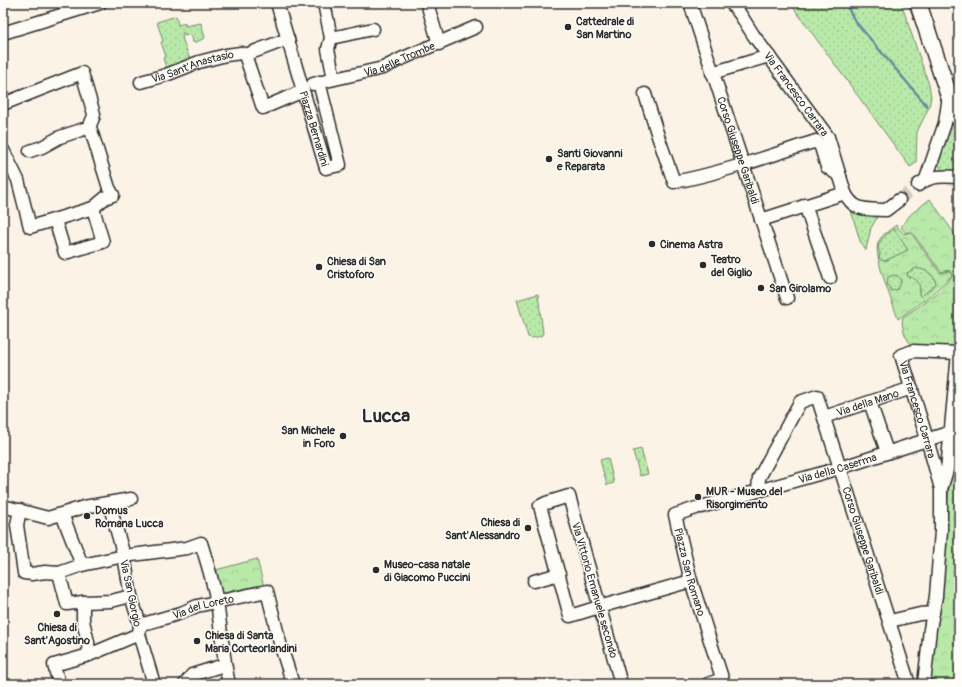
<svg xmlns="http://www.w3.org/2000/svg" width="962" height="687" font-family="Pangolin,sans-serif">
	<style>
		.grass { fill: url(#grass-dots); stroke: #728a6a }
		.forest { fill: url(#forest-crowns); stroke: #728a6a; fill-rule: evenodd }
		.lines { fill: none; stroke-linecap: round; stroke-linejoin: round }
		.stream { stroke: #618d9b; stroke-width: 2.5 }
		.minor-tunnel { stroke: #d1cbc1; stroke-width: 12; stroke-dasharray: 12 6; stroke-linecap: butt }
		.minor-casing { stroke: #2b2b2b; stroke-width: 15 }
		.major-casing { stroke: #2b2b2b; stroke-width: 19 }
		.minor { stroke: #fdfcf7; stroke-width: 12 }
		.major { stroke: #fdfcf7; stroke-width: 16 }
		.poi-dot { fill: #2b2b2b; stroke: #fdfcf7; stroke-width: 1.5 }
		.labels { text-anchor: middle; stroke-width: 3; stroke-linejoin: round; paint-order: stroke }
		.poi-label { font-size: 11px; font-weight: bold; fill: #2b2b2b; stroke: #fdfcf7; text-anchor: start }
		.street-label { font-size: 11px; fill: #2b2b2b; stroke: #fdfcf7 }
		.town-label { font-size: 19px; font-weight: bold; fill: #2b2b2b; stroke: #fdfcf7 }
	</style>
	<defs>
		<pattern id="grass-dots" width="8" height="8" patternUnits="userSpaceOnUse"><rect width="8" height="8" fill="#b9e9a9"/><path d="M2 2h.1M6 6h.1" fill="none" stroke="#9fc892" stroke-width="1.8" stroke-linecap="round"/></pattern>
		<pattern id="forest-crowns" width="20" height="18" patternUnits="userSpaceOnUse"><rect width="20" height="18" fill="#b9e9a9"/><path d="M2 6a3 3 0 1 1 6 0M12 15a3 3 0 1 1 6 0" fill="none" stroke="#9fc892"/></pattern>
	</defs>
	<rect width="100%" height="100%" fill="#fbf3e6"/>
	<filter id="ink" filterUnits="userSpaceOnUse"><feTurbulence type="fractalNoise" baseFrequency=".025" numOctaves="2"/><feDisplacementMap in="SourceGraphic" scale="8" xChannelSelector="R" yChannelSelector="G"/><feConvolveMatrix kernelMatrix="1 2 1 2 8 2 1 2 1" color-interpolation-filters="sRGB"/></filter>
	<g filter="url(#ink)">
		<path class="grass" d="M790,3H901L929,85L931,97L929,107L917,132L916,163L910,167Z
			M176,16L178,25L185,23V26L201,23L205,38L194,43L192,41L193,40L190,34L185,36L184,33H182L183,36L182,37L191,63L167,71L163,58L166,57L161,42L163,41L157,22Z
			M952,123H954L959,131V175L943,171L940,167L938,160L948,127Z
			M850,207L864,215L879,214L871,228L866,250L860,241Z
			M894,229L908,250L885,261L881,260L879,258L880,255C874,241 883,237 894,229Z
			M916,268C925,269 934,274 936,284L921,297L919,295L920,289L911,277H908L907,273Z
			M894,275L898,276L901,279V283L897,290L890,291L887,285V277Z
			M538,294L543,333L541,336L532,338L528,337L517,300Z
			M641,449L648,474L640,476L633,451Z
			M608,458L614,483L607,485L600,460Z"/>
		<path class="forest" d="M930,199L959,240V346H913C906,341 900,325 903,317L936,295L953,275L949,270L941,272L911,231L906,233L901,227L910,215Z
			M896,225L904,234L910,232L940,273L949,271L952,275L935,292L898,319C893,303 873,257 878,243C880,236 890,230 896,225ZM894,229L908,250L885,261L881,260L879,258L880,253L878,249C879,239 886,234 894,229ZM916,268C925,269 935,274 936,284L921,297L919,295C921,285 919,278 908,277L907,273ZM894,275L898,276L901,279V283L897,290L890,291V287L887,285L888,277Z
			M959,391V684H929Z
			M257,559L264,587L219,598L212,571Z"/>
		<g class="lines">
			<path class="stream" d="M845,3L855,21L927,106"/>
			<path class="minor-tunnel" d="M899,200L918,185"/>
			<g class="minor-casing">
				<g id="minor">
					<path id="s1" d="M277,3L326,168L340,165L319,82"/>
					<path d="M324,3L331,38L373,29"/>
					<path d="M427,3L439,44"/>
					<path id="s2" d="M690,3L787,298"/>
					<path id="s3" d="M731,3L740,14L754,36L828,137L845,193C854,212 868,209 886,210L899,200"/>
					<path d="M3,33L100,3"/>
					<path d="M331,38L328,49L334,79"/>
					<path d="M245,55L263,108L303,91"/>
					<path d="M712,73L769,56"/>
					<path id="s4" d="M141,82L166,75L199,62L226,55L241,53L245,55L288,39"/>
					<path id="s5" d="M313,84L383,68L401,59L476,27"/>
					<path d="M645,94L658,136L674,182C722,173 769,156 816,141L821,147L827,167L840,176"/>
					<path d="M3,104L82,73L94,114C94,119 90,122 90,127L109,188L113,195L105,198L93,208L30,227L18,180L3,150"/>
					<path d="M30,151L42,147L60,137L90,127"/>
					<path d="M926,179L945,123L949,96"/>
					<path d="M918,185C931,175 944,176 959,177"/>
					<path d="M805,205L830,278"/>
					<path d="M55,220L65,253L103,242L93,208"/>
					<path d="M761,220L845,193"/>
					<path d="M870,402L887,452"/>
					<path id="s6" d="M824,417L912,388"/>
					<path id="s7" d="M758,491L759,478L800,402L817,396L909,684"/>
					<path d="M109,503L124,556L131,596L140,625L139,634L154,684"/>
					<path d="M3,506L48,518L84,507L131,499"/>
					<path id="s8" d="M701,507L840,468L951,432"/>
					<path id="s9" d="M696,508L675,515L691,581L724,684"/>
					<path d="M20,510L17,525L24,573L32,574L45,572L59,573L82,565L124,556L187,548L201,543C207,562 213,582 217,602C221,629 223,657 229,684"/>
					<path d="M62,514L82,565"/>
					<path d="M59,573L67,604L83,602V621L88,642L89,655"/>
					<path d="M534,581L559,574"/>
					<path d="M83,602L111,601L131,596"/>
					<path d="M890,621L920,614L933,613"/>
					<path id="s10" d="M140,625L181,613L197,606L267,591L281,647L293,684"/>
					<path d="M59,684L54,665L89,655L139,634"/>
					<path d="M185,684L192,675L224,665"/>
					<path d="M621,684L569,496L546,503L540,506L570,616L599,607L691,581"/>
					<path d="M708,684L722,679"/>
					<path id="s11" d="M924,684L930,629L936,596L941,531V489L947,470L958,353L913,351L901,355L927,439L941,489"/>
				</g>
			</g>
			<g class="major-casing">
				<path id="major" d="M918,3L949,96L959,118"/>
			</g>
			<use href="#minor" class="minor"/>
			<use href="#major" class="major"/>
		</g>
	</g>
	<g class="poi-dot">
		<circle cx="568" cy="27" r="4"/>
		<circle cx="549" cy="159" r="4"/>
		<circle cx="652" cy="244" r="4"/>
		<circle cx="703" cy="265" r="4"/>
		<circle cx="319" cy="267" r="4"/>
		<circle cx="761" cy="288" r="4"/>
		<circle cx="343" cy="436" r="4"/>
		<circle cx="698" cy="497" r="4"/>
		<circle cx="87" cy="516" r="4"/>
		<circle cx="528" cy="528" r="4"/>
		<circle cx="376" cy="570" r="4"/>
		<circle cx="57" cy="614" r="4"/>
		<circle cx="197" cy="641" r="4"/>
	</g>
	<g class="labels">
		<g class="poi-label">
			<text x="576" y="25">Cattedrale di<tspan x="576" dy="13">San Martino</tspan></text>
			<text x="557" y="157">Santi Giovanni<tspan x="557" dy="13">e Reparata</tspan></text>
			<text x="660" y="248">Cinema Astra</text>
			<text x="711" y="263">Teatro<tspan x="711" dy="13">del Giglio</tspan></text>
			<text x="327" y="265">Chiesa di San<tspan x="327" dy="13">Cristoforo</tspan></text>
			<text x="769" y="292">San Girolamo</text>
			<text x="335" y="434" text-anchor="end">San Michele<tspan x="335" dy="13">in Foro</tspan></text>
			<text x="706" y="495">MUR - Museo del<tspan x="706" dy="13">Risorgimento</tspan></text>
			<text x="95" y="514">Domus<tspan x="95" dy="13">Romana Lucca</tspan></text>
			<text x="520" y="526" text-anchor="end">Chiesa di<tspan x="520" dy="13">Sant'Alessandro</tspan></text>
			<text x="384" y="568">Museo-casa natale<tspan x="384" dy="13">di Giacomo Puccini</tspan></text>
			<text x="57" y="631" text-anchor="middle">Chiesa di<tspan x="57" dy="13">Sant'Agostino</tspan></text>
			<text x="205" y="639">Chiesa di Santa<tspan x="205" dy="13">Maria Corteorlandini</tspan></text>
		</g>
		<g class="street-label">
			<text dy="4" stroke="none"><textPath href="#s5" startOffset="90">Via delle Trombe</textPath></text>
			<text dy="4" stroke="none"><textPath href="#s4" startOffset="54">Via Sant'Anastasio</textPath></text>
			<text dy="4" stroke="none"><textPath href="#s3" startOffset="112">Via Francesco Carrara</textPath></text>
			<text dy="4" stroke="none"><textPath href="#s1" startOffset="131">Piazza Bernardini</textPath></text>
			<text dy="4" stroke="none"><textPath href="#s2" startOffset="155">Corso Giuseppe Garibaldi</textPath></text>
			<text dy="4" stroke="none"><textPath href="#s6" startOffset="46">Via della Mano</textPath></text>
			<text dy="4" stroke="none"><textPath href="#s11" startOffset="448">Via Francesco Carrara</textPath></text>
			<text dy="4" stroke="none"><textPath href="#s8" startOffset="142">Via della Caserma</textPath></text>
			<text dy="4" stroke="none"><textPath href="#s7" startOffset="269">Corso Giuseppe Garibaldi</textPath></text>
			<text dy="4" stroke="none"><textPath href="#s9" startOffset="81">Piazza San Romano</textPath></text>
			<text transform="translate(595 590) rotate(74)" y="4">Via Vittorio Emanuele secondo</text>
			<text transform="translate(131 593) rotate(78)" y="4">Via San Giorgio</text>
			<text dy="4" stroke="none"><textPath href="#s10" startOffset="66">Via del Loreto</textPath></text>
		</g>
		<g class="town-label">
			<text x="386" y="422">Lucca</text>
		</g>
	</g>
	<rect width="962" height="687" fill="none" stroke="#fdfcf7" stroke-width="16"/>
	<rect x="8" y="8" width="946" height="671" fill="none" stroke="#2b2b2b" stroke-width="1.5" filter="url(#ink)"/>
</svg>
